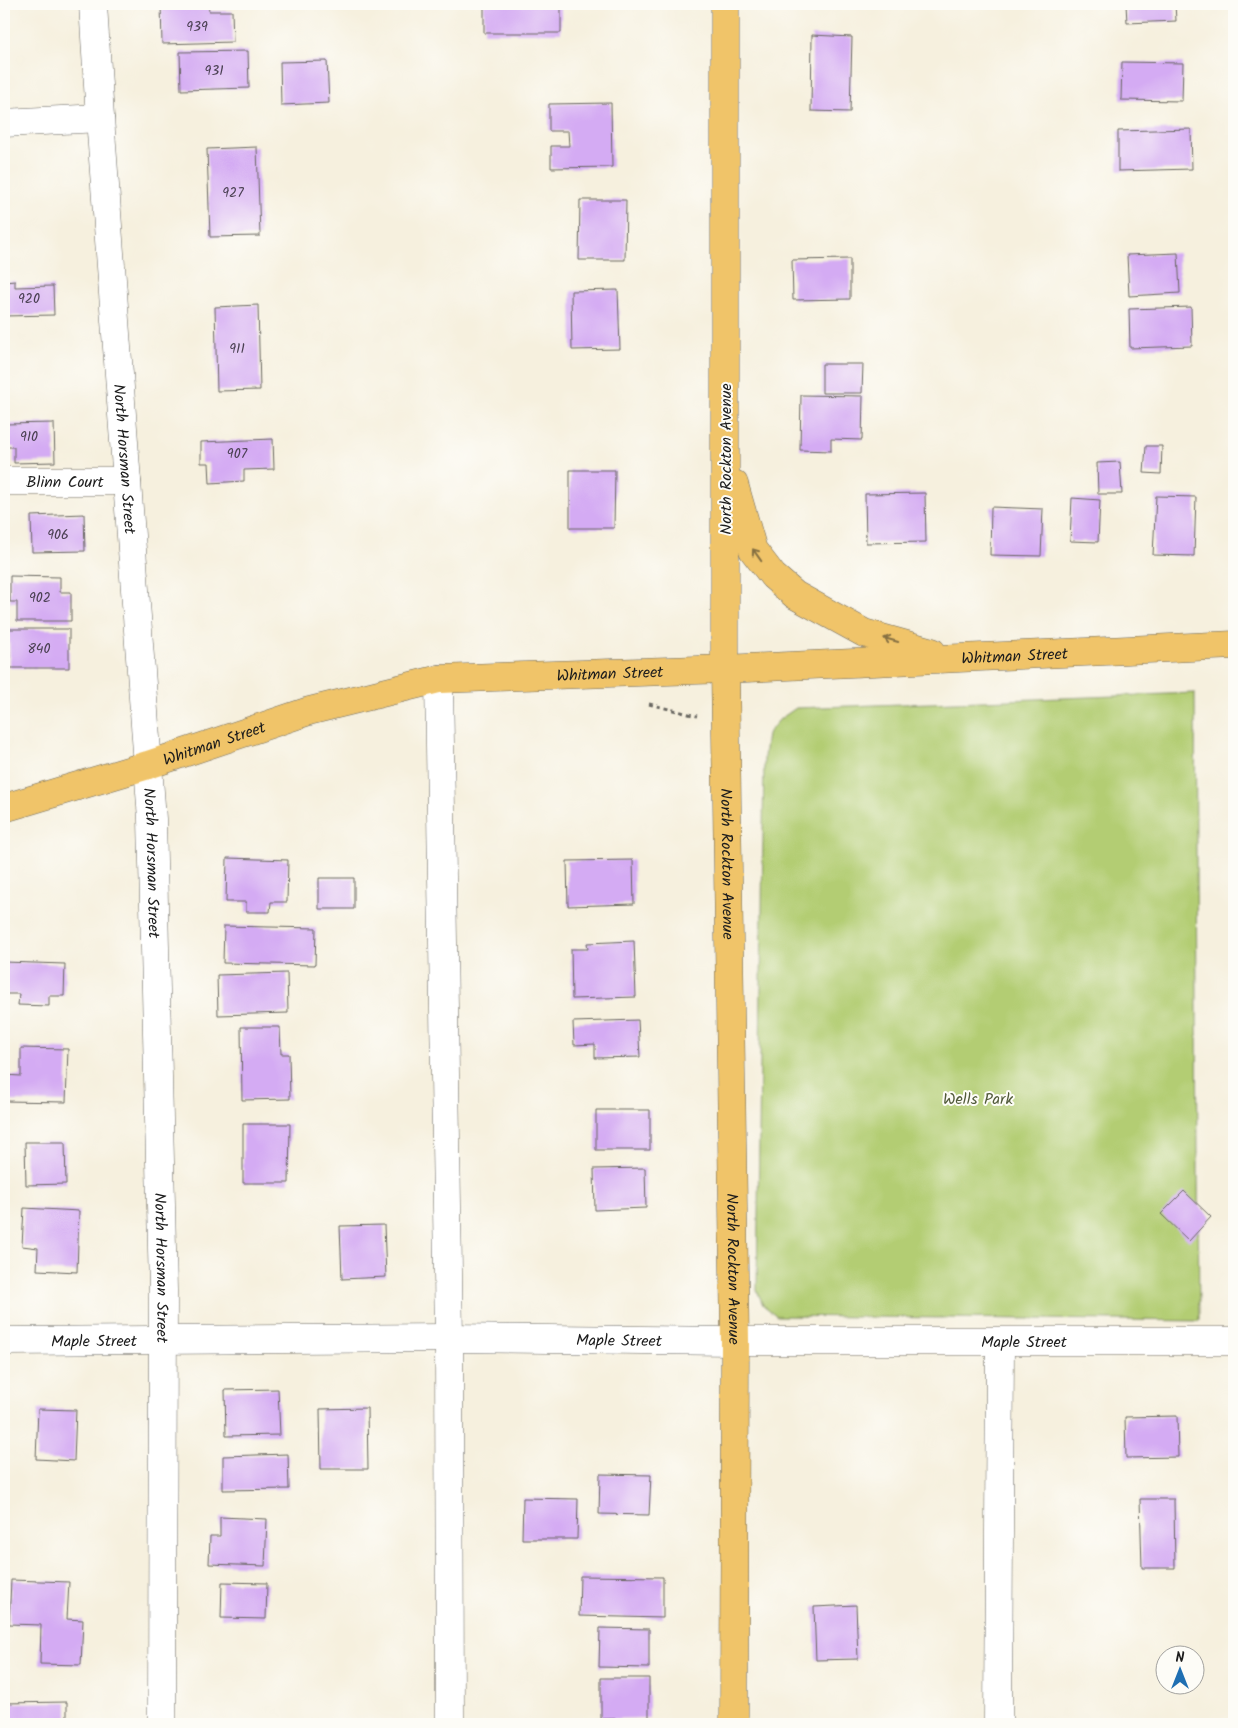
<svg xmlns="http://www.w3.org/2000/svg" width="1238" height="1728" font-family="Kalam,sans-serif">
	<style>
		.green { fill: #b3cd73; stroke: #687448 }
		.building { fill: #d4abf3 }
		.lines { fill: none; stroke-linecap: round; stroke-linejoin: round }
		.minor-casing { stroke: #686660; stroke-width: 29 }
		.major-casing { stroke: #686660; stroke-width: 29 }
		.path { stroke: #686660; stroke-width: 3; stroke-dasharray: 4 4; stroke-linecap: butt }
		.minor { stroke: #fff; stroke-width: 28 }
		.major { stroke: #f0c469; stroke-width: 28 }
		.oneway { stroke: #867042 }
		.labels { text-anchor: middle; stroke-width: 4; stroke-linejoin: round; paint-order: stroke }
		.number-label { font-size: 14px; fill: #4a4052 }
		.street-label { font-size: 16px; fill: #1c1c1c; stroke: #fdfcf7 }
		.park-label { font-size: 16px; fill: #515a3a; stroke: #fdfcf7 }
	</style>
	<rect width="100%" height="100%" fill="#fdfcf7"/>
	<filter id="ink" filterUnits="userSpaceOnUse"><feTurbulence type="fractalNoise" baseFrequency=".02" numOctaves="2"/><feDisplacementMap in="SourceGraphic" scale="10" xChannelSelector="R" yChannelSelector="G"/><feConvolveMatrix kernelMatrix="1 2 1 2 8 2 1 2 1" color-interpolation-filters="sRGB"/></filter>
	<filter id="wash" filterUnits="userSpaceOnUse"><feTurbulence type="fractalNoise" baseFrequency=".0096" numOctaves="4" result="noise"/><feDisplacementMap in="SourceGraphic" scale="20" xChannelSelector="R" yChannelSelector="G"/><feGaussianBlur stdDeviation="1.12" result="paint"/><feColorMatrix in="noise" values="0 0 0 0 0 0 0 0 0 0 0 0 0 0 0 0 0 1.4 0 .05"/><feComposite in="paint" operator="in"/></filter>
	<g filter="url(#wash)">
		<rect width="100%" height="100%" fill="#f6f0de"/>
		<path class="green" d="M1195,693L1199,1321L777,1316L763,1305L757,1290L764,757L767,734L780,719L796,708Z"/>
		<g id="blocks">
			<path class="building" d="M161,4H208L209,11H232L233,42L162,44Z
				M484,4H561V33H484Z
				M1126,4H1175L1176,21L1127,23Z
				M812,35L852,37L850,112L811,111Z
				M248,51L249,88L181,90L180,52Z
				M327,61L329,103L281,105L280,62Z
				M1122,62L1183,63L1182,101L1121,100Z
				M611,103L612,167L551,168V146H569L568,131H549V104Z
				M1191,129L1192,169L1118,171V131Z
				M257,147L260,236L210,237L207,149Z
				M580,200H626L625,260H579Z
				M1178,253L1180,293L1129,296L1127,255Z
				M850,259V299L793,300L792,260Z
				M15,281V287L53,286L54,315L4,316V282Z
				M618,290L620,349L572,350L571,291Z
				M258,305L260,390L217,391L215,307Z
				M1191,307L1192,346L1130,348L1129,309Z
				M822,364H863L862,393H822Z
				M801,395L863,396L862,440L831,439V451L800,450Z
				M54,423L55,462L14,463V447H4V424Z
				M273,439L274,469L244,470V481L210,483L209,463H201V442Z
				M1146,446H1162L1161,474L1144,473Z
				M1120,462L1122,494H1098L1097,463Z
				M570,470H615L614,528H570Z
				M925,493L926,542L866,543L865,494Z
				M1156,496L1196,497L1194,556L1153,555Z
				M1072,498L1100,500L1098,542L1070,541Z
				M991,507L1043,509L1041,556L990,555Z
				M84,514L85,551L32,552L31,516Z
				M10,576L60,577V592H71V621H17V602H10Z
				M9,629H69V668H10Z
				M227,858L288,860L287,902H271L270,912H246V902H226Z
				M633,860L634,904L568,906L567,861Z
				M319,878H354V909H319Z
				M224,926L316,928L315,965L223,963Z
				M634,941L636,997L572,999L571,949H588L587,943Z
				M4,962L65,964L64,996H49V1006L18,1005L19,994H4Z
				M287,973L288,1013L218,1015L217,975Z
				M638,1020L640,1057L595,1058V1044L574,1045L573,1022Z
				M241,1027H280L281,1054H289L290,1099L242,1100Z
				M21,1048L68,1049L66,1102L4,1101V1075L21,1076Z
				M596,1110H650V1150H596Z
				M243,1124H290L289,1183H243Z
				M25,1142H65L66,1184L26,1185Z
				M645,1168L646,1208L595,1210L594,1169Z
				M1184,1191L1211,1217L1189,1241L1161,1214Z
				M24,1208L79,1211L77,1272L37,1270L38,1248L22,1246Z
				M384,1225L386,1277L342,1279L340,1226Z
				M278,1389L280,1435L226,1436L225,1390Z
				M367,1408L368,1469H321L320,1409Z
				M38,1409L76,1410L74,1461L36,1459Z
				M1177,1416L1178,1457L1126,1458L1125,1417Z
				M288,1454L289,1489L223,1490V1456Z
				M600,1474L651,1475L649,1515L599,1514Z
				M523,1498L578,1499L577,1539H522Z
				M1140,1499H1174L1175,1568H1142Z
				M220,1517L267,1519L265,1566L209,1564L210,1536H220Z
				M580,1576L663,1577V1618L579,1616Z
				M11,1580L69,1582L67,1619L83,1620L81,1665L40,1664L41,1625L9,1624Z
				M222,1582L267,1583L266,1619L221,1618Z
				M856,1605L858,1659L816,1660L814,1607Z
				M600,1628L649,1629V1668L599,1667Z
				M601,1678H649V1718L601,1719Z
				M67,1702V1724H4V1703Z"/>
		</g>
	</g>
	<g filter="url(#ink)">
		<use href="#blocks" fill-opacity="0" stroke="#686660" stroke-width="1"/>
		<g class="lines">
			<g class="minor-casing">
				<g id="minor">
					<path id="s1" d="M93,4L100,118L152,819L163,1290L162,1724"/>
					<path d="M4,123L100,118"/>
					<path id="s2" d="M4,481H127"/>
					<path d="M439,679L449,1338L450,1724"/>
					<path id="s3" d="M4,1341L449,1338L735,1341H1234"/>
					<path d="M998,1724L1000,1342"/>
				</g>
			</g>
			<g class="major-casing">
				<g id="major">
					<path id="s4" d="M725,4V669L735,1341L734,1724"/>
					<path d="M734,484L753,550L773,576L795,595L864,633L932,652"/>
					<path id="s5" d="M4,808L148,765L309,711L439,679L725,669L1234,645"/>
				</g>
			</g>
			<path class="path" d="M649,704L697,716"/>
			<use href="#minor" class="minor"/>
			<use href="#major" class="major"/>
		</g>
		<defs><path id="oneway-shaft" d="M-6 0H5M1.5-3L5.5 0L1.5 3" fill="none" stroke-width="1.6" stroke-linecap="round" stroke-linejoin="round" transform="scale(1.25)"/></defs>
		<g class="oneway">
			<use href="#oneway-shaft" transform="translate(757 555) rotate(-125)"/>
			<use href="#oneway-shaft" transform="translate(891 640) rotate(-164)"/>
		</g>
	</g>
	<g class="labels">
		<g class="number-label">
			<text x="197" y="31">939</text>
			<text x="214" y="75">931</text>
			<text x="233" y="197">927</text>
			<text x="29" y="303">920</text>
			<text x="237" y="353">911</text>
			<text x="29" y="441">910</text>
			<text x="237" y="458">907</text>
			<text x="58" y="539">906</text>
			<text x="40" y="602">902</text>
			<text x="39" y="653">840</text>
		</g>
		<g class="street-label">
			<text dy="6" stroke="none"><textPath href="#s1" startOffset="456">North Horsman Street</textPath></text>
			<text transform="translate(725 459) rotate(-90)" y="6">North Rockton Avenue</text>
			<text dy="6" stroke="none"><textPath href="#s2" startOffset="61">Blinn Court</textPath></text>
			<text dy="6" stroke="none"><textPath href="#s5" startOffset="1030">Whitman Street</textPath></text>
			<text dy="6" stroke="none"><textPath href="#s5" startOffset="625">Whitman Street</textPath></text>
			<text dy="6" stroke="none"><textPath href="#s5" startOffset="220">Whitman Street</textPath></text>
			<text dy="6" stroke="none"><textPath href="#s1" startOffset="861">North Horsman Street</textPath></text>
			<text dy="6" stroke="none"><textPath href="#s4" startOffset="860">North Rockton Avenue</textPath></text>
			<text dy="6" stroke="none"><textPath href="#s1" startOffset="1266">North Horsman Street</textPath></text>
			<text dy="6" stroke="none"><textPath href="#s4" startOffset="1265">North Rockton Avenue</textPath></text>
			<text dy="6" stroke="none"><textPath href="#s3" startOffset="615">Maple Street</textPath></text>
			<text dy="6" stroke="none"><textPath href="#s3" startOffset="90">Maple Street</textPath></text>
			<text dy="6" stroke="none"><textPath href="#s3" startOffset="1020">Maple Street</textPath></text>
		</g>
		<g class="park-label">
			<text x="978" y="1104">Wells Park</text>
		</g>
	</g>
	<rect width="1238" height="1728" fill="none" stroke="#fdfcf7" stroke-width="20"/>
	<g transform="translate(1180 1670)"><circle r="24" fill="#fdfcf7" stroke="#a3a29f"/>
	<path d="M0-4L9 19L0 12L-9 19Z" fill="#1f6fb2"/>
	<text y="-8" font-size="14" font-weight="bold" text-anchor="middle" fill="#1c1c1c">N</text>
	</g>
</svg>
